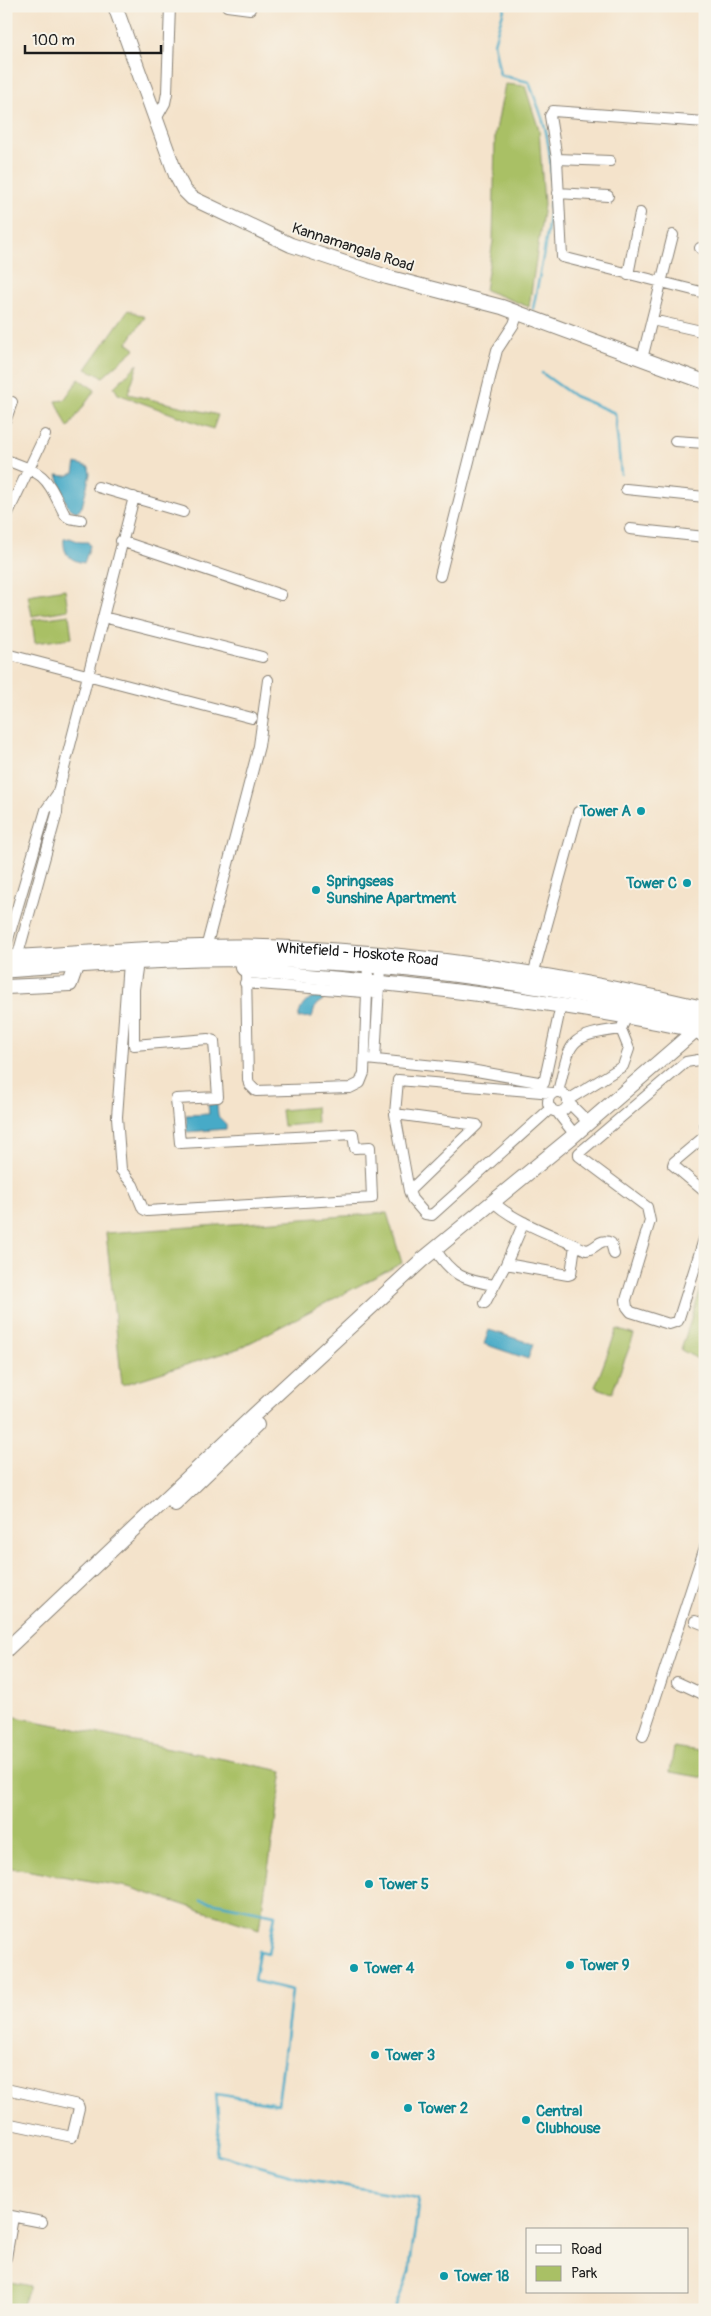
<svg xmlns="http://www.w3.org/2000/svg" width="711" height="2316" font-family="Pangolin,sans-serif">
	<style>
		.green { fill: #a9c065; stroke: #626e40 }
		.water { fill: #47aac7; stroke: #326372 }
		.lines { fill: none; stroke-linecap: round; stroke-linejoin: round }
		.stream { stroke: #47aac7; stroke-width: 2.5 }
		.street-casing { stroke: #888074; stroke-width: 12 }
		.secondary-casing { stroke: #888074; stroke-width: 16 }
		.primary-casing { stroke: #888074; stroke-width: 17 }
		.street { stroke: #fff; stroke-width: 10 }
		.secondary { stroke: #fff; stroke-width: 14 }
		.primary { stroke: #fff; stroke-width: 15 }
		.culture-dot { fill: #0f9aa8; stroke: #f7f3e8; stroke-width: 2 }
		.labels { text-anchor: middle; stroke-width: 4; stroke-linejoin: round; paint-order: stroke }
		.street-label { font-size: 15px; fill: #1c1c1c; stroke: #f7f3e8 }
		.culture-label { font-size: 15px; font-weight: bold; fill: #0d838f; stroke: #f7f3e8; text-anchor: start }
	</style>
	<rect width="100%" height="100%" fill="#f7f3e8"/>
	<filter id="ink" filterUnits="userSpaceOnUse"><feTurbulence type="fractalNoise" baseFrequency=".02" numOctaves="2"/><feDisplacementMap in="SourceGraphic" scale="10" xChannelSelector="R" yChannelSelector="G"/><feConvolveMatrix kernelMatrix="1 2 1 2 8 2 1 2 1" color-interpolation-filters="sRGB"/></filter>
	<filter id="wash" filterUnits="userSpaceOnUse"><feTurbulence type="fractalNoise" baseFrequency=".0096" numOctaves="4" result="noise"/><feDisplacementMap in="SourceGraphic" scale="20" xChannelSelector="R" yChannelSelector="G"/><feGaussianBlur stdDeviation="1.12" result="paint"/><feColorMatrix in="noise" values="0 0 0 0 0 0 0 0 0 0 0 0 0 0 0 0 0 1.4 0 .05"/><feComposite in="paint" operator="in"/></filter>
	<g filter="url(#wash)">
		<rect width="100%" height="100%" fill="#f4e3cb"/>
		<path class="green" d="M505,84L525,86L539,130L544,205L529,307L485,290L493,241L495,135Z
			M128,310L145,317L127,343L135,349L103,377L86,369Z
			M138,364L128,394L218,415L213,429L118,394L114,387Z
			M79,379L95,390L68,428L56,401L64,400Z
			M65,589L68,610L32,616L28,595Z
			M69,615L72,638L35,643L32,620Z
			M316,1107L317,1123L283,1126L281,1110Z
			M387,1213L402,1263L240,1348L122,1385L106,1233Z
			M705,1276V1363L681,1350Z
			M617,1329L634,1335L612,1393L595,1387Z
			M6,1715L283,1771L259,1929L128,1887L6,1867Z
			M674,1747L705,1752V1778L670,1772Z
			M6,2281L30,2286L21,2310H6Z"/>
		<path class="water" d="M76,463L89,467L90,474L82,507L76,512L68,507L57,475L66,476L74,473Z
			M70,538L80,542H88L90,546L84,563C70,560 63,555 64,539Z
			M320,994L323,1000L316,1005L312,1017L298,1018C301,1004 307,999 320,994Z
			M217,1104L218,1116L226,1124V1129L187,1132L186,1115L209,1114L208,1105Z
			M489,1330L533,1344L528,1359L484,1344Z"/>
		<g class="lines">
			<path class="stream" d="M505,6L494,43L500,75L529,82C535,100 544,118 547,137C558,194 544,253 533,309
				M542,373L574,396L615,413L621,474
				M201,1900L275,1915L268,1953L259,1951L254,1981L292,1990L278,2104L216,2094L219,2125L216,2154L306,2179L419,2198L409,2273L394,2310"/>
		</g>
	</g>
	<g filter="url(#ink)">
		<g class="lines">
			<g class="street-casing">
				<path id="street" d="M227,6L250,9
					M156,119L165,103L167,93L170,6
					M705,122L553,111L550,116L557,159L562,257L705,293
					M557,159L610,161
					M558,193L608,196
					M700,248L705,249
					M628,275L640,213
					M652,320L701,331
					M642,359L673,235
					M6,419L12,402
					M675,441L705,443
					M6,460C48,475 45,476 65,515L69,518L81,520
					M98,487L183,512
					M626,489L705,497
					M6,517L45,435
					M630,529L705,537
					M121,541L281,595
					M440,576L497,350L514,324L518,313
					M103,617L262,657
					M6,654L252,718
					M6,946L46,810L58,793
					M206,948L259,746L268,680
					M17,958L57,813L58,792L134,497
					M128,962L117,1117L121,1170L133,1185L143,1209L147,1211L372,1198L370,1147L355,1148L353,1134L180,1143L176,1099L218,1097L214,1041L208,1039L134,1045V989L138,962
					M246,971L248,1079L249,1084L256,1091L350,1088L360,1083L364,1073L368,966
					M533,975L578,812
					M245,983L377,993
					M366,1059L465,1069L544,1083L561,1005
					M375,1059L380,968
					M705,1063L698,1060L686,1062L579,1153V1156L647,1207L650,1221L626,1300L627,1307L631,1312L669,1324L678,1321L705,1236
					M548 1102a10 10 0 1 1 20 0a10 10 0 1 1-20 0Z
					M558,1092C571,1041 566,1036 621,1029L627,1016
					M568,1100L623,1066L629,1049L621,1029
					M569,1103L589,1123
					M551,1108L432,1215L425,1214L412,1199L409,1191L395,1114L398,1080L553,1093
					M557,1112L575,1135
					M705,1113V1126
					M395,1114L477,1125L409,1191
					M705,1136L674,1162L673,1165L705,1192
					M493,1201C509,1220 562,1239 586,1250C597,1249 599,1237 611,1243L614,1254
					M435,1249C452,1276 464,1280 494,1285
					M506,1264L568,1275L571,1274L575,1245
					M485,1303L506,1264L524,1222
					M695,1621L705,1625
					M677,1682L705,1695
					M643,1736L705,1547
					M6,2089L78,2105L79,2108L72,2137L6,2123
					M6,2215L42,2222
					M6,2258L13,2217"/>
			</g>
			<g class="secondary-casing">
				<path id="secondary" d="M115,6L176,175L184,190L192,198L291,245L387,277L502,307L705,382
					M242,960L243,968L247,971C398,983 548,999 696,1030L705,1036
					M6,987L70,984L77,964
					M175,1504L257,1425
					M6,1650L253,1416L422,1260L572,1137L705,1022"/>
			</g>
			<g class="primary-casing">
				<g id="primary">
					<path id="s1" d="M6,958C87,954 167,946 248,947C399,950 558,974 705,1009"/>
					<path d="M6,970C70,965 135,961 199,959C366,956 542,982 705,1021"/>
				</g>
			</g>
			<use href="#street" class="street"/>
			<use href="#secondary" class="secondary"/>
			<use href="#primary" class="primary"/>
		</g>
	</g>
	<g class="culture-dot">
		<circle cx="641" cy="811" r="5"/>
		<circle cx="687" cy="883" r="5"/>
		<circle cx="316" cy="890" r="5"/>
		<circle cx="369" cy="1884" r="5"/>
		<circle cx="570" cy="1965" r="5"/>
		<circle cx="354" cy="1968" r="5"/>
		<circle cx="375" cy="2055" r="5"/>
		<circle cx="408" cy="2108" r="5"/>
		<circle cx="526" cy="2120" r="5"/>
		<circle cx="444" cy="2276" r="5"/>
	</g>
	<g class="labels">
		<g class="street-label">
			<text transform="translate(353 247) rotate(18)" y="5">Kannamangala Road</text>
			<text dy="5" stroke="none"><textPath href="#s1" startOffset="352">Whitefield - Hoskote Road</textPath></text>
		</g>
		<g class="culture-label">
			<text x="631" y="816" text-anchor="end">Tower A</text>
			<text x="326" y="886">Springseas<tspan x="326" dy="17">Sunshine Apartment</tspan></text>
			<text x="677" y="888" text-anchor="end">Tower C</text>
			<text x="379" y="1889">Tower 5</text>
			<text x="580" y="1970">Tower 9</text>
			<text x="364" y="1973">Tower 4</text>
			<text x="385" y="2060">Tower 3</text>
			<text x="418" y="2113">Tower 2</text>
			<text x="536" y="2116">Central<tspan x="536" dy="17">Clubhouse</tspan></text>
			<text x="454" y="2281">Tower 18</text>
		</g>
	</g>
	<rect width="711" height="2316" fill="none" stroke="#f7f3e8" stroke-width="25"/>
	<rect x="526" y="2228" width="162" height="65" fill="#f7f3e8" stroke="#9f9d96"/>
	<rect x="536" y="2245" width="25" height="8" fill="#ffffff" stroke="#9f9d96"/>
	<text x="571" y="2254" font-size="15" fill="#1c1c1c">Road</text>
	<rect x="536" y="2266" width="25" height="15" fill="#a9c065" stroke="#9f9d96"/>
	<text x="571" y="2278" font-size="15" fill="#1c1c1c">Park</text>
	<path d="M25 45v8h136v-8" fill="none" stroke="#1c1c1c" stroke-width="2.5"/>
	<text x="32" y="45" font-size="15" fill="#1c1c1c" stroke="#f7f3e8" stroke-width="4" paint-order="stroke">100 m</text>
</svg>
